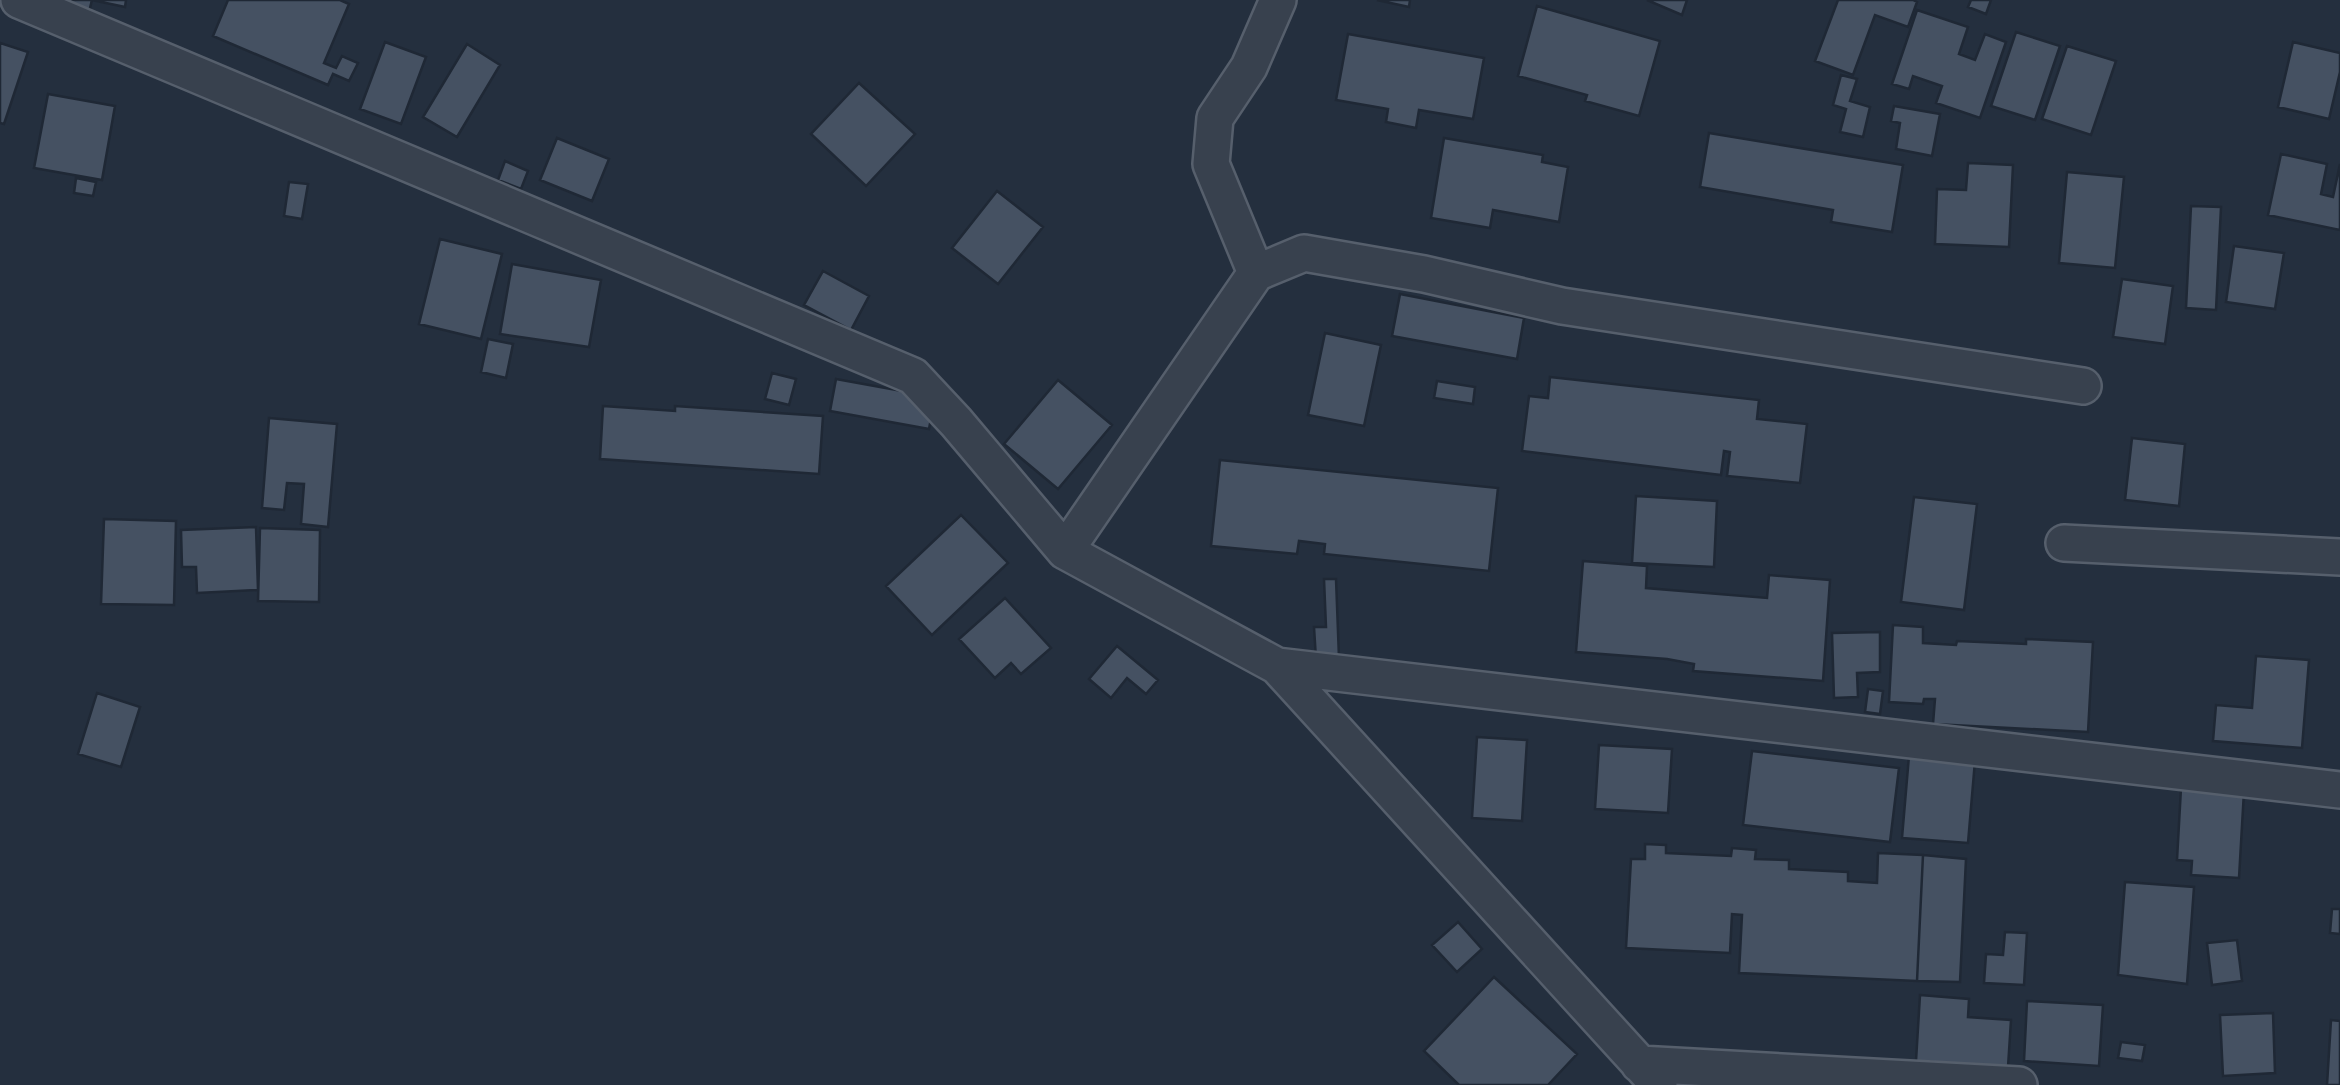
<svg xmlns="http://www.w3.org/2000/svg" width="2340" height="1085" font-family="Karla,sans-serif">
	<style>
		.building { fill: #455162; stroke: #1f2835; stroke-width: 2.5 }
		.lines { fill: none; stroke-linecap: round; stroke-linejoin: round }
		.minor-casing { stroke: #565f6c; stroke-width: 40 }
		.minor { stroke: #38414e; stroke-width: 35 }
	</style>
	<rect width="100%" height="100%" fill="#242f3e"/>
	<path class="building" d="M72,0H126L125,7L92,0L89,12L70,8Z
		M228,0H340L349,4L324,63L336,68L342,56L358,63L349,81L333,74L328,85L213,36Z
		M1377,0H1410L1409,7Z
		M1647,0H1687L1682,15Z
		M1838,0H1913L1917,2L1908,27L1875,15L1853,75L1815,61Z
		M1971,0H1991L1986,14L1968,7Z
		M1537,6L1660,41L1639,116L1585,101L1587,95L1518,76Z
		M1917,10L1968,27L1959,54L1975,60L1985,34L2006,42L1980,118L1936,103L1942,86L1913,76L1909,89L1892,84Z
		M2016,32L2060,46L2035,120L1991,106Z
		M1348,34L1484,58L1473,119L1419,110L1416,128L1386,122L1388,109L1336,100Z
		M385,42L426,57L401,124L360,109Z
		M2293,42L2340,53V72L2329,119L2278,107Z
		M0,43L28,52L4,124L0,123Z
		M467,44L500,65L457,137L423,117Z
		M2067,46L2116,61L2091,135L2042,119Z
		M1841,75L1857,79L1850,101L1870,107L1863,137L1840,132L1846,109L1833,105Z
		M859,83L915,134L866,186L811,134Z
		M48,94L115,106L102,180L34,168Z
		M1894,106L1940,114L1932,156L1896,149L1900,123L1891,121Z
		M1709,133L1903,165L1892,232L1831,222L1833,210L1700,187Z
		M557,138L609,159L592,201L540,180Z
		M1444,138L1543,155L1542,162L1568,167L1559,222L1493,210L1490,228L1431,218Z
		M2281,154L2327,164L2321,194L2333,197L2340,164V230L2268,215Z
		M505,161L528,171L521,189L498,180Z
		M1968,163L2013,165L2009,247L1935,244L1937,189L1966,190Z
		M2067,172L2124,177L2115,268L2059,263Z
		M76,178L96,182L93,196L74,193Z
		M289,182L308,184L302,219L284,216Z
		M997,191L1043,227L998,284L952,248Z
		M2191,206L2221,207L2216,310L2186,308Z
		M440,239L502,254L481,339L419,324Z
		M2234,246L2284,253L2275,309L2226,302Z
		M512,264L601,280L589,347L500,334Z
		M823,271L869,296L851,330L804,305Z
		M2122,279L2173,286L2165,344L2113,337Z
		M1400,294L1524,318L1517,359L1392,336Z
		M1325,333L1381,345L1364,426L1308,415Z
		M488,339L513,344L506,378L481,372Z
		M772,373L796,379L789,405L765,399Z
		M1550,377L1759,400L1757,419L1807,424L1800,483L1727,476L1730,452L1724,451L1721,475L1522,451L1529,396L1548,398Z
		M836,379L935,397L929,429L830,411Z
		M1058,380L1112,425L1058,489L1004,444Z
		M1437,381L1475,387L1473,404L1434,398Z
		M603,406L675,411V406L823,416L819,474L600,459Z
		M269,418L337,424L328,527L301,524L304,484L287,483L284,510L262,508Z
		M2132,438L2185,444L2179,506L2125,500Z
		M1220,460L1498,488L1489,571L1324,554L1325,544L1299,541L1297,554L1211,546Z
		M1636,496L1717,501L1714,567L1632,563Z
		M1914,497L1977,504L1964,610L1901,602Z
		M961,515L1008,563L932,635L886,586Z
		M104,519L176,521L174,605L101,604Z
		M256,527L258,590L197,593L196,567H182L181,530Z
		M260,528L320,530L319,602L258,601Z
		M1583,561L1647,566L1646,588L1767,598L1769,575L1830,580L1823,681L1693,671L1694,664L1667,659L1576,652Z
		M1324,579H1336L1339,658L1316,659L1314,627H1326Z
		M1005,598L1051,648L1021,674L1011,663L995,678L959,639Z
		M1893,625L1923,627V643L1956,645L1957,641L2026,644V639L2093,642L2088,732L1933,724L1935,699H1924L1923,704L1889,702Z
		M1880,632V672L1857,673L1858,697L1834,698L1832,633Z
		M1117,646L1158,680L1146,694L1127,678L1111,698L1089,679Z
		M2256,656L2309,660L2302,748L2213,741L2216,705L2252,708Z
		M1868,689L1883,691L1880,714L1865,712Z
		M97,693L140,707L121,767L78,754Z
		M1477,737L1527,740L1522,821L1472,818Z
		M1910,744L1976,749L1968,843L1902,838Z
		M1599,745L1672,749L1668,813L1595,809Z
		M1752,751L1899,768L1890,842L1743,825Z
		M2181,788L2244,791L2239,878L2191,875L2192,861L2177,860Z
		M1645,844L1666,845V853L1731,856L1732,848L1756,850L1755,859L1789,860V869L1848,872V881L1877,883L1878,853L1923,855L1917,981L1739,973L1742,915L1732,914L1730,953L1626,948L1631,859H1645Z
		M1923,855L1966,859L1960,982L1917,981Z
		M2125,882L2194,887L2187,984L2118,975Z
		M2332,909H2340V934L2330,933Z
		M1458,922L1482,949L1457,972L1432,945Z
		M2005,932L2027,933L2024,985L1984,983L1986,954L2003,955Z
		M2237,940L2242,981L2212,985L2207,943Z
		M1494,977L1577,1054L1548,1085H1459L1424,1051Z
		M1920,995L1969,999L1968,1017L2011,1020L2008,1067L1916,1061Z
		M2027,1001L2103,1005L2099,1066L2024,1061Z
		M2273,1013L2275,1073L2223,1076L2220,1015Z
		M2331,1020L2340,1021V1085H2327Z
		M2121,1042L2145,1045L2142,1061L2118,1058Z"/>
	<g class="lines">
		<g class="minor-casing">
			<path id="minor" d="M19,0L913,376L956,422L1065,551L1277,666L2340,790
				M1256,273L1211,164L1215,118L1249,67L1278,0
				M2064,543L2340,557
				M1065,551L1256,273L1304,253L1424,274L1562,306L2083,386
				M1277,666L1659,1085
				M1639,1064L2019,1085"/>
		</g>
		<use href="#minor" class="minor"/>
	</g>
</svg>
